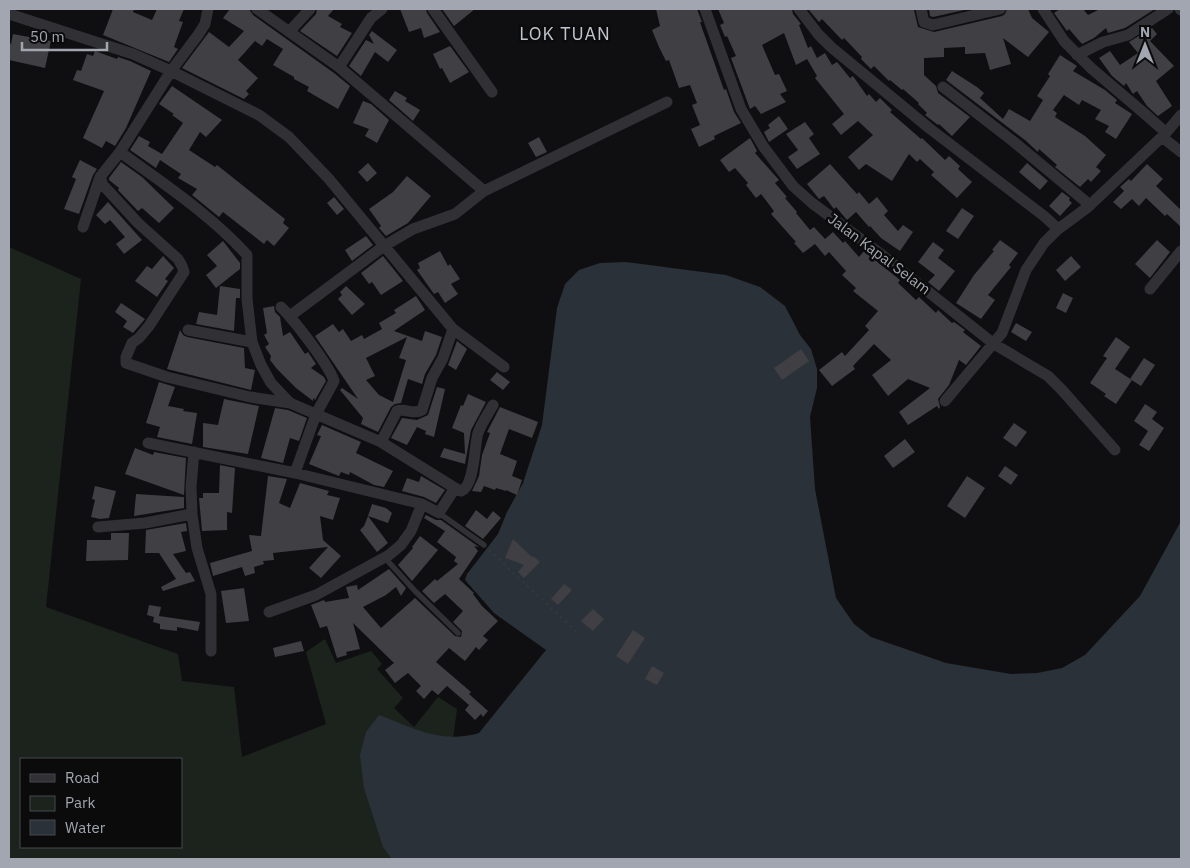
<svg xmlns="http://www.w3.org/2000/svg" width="1190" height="868" font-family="'IBM Plex Sans',sans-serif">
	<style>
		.green { fill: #1c231d; fill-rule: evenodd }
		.water { fill: #2a3138 }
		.building { fill: #3f3f44; fill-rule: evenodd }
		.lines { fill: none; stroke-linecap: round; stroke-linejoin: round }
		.path { stroke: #37383c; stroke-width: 2; stroke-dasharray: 2.5 4; stroke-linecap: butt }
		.service { stroke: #313135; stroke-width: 5.5 }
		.minor { stroke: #313135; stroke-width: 11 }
		.labels { text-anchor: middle; stroke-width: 5; stroke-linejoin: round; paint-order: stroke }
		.street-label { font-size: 15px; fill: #a2a6b0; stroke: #0b0b0c }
		.quarter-label { font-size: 18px; letter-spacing: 1px; fill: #c2c5cd; stroke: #0b0b0c }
	</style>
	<rect width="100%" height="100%" fill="#0f0f11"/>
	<path class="green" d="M9,247L81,279L46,607L178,654L182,681L234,687L242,757L326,724L306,652L325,639L336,663L371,651L382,664L377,669L403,698L394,708L414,727L438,697L457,709L450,761L590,859H9ZM21,759H181V847H21Z"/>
	<path class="water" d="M626,262L726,275L760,287L785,306L800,335L811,349L817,369V388L810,417L815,489L836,598L854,624L871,637L946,663L1011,674L1037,673L1062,668L1085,655L1140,596L1181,521V859H392L383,847L364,788L360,755L366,732L379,715C413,728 441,744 479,733L546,650L494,613L465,580L467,574L498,534L507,512L523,483L542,425L557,308L565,284L579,270L600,263Z"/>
	<path class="building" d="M113,9H134L133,12L152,20L157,9H184L179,21L183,22L174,47L178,49L169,62L103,35Z
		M230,9H249L253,15L334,73L350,86L338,109L307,91L309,87L294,79V77L273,65L283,49L267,39L262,46L255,41L238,60L258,78L246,91L249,94L244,99L182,68L209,32L229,47L244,31L223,18Z
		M317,9H334L328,16L342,24L340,27L352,33L337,56L300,31L316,14Z
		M400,9H426L427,13L440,32L424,38L421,28L409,32Z
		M442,9H475L454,26Z
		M656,9H697L702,22H700L702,28L724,90L726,89L734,112L741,123L714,136L715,139L699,147L691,129L700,125L692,105L697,103L690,85L679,88L669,60L666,61L659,47L652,30L660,26Z
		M718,9H792L793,14L801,24L799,25L808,48L811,46L817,58L825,53L832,65L837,62L850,78L853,76L867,96L869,94L876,102L880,98L892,110L890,112L921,139L922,138L945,160L949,156L960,166L958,169L972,182L957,198L931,175L934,172L920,159L917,162L909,154L892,181L866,164L859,170L848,157L873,135L858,121L841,135L832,124L844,114L815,78L817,76L807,59L796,65L784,33L762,45L775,75L779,74L787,91L780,94L786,102L761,114L755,106L750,109L731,58L736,56L727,36L725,37L720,25L724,23Z
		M808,9L914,10L918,27L934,32L1002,16L1005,14L1007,9H1028L1032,18L1049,32L1028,57L1003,38L1011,64L990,70L985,53L965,54V47L944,48V57L924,58V75L936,86L938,93L970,117L952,136L939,124L938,125L925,115L927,113L918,104L919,103L903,89L902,90L890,80L889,81L874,66L871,69L861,59L862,57L844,38L842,40L822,19L819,22Z
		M929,9H969L933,17L930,16Z
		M1060,9H1083L1088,15L1100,9H1155L1125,28L1108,33L1106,28L1094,38L1082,44L1069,29L1067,31L1054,13Z
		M1152,28L1157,34L1150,41L1174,66L1156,81L1172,106L1158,116L1147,106L1137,91L1133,94L1126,83L1124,86L1112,76L1099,58L1110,51L1120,65L1138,53L1129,42Z
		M372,31L397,50L388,62L375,52L361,76L349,66L366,40L374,44L369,35Z
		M13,34L51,41L45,68L9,60V43L11,44Z
		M450,46L469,72L450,83L442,68L440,69L433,54Z
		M95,51L117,59L118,57L130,61L151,71L126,128L115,146L106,141L102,148L83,138L104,91L73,80L77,70L81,71L87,54L93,56Z
		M1060,55L1077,66L1073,71L1105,90L1117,100L1115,103L1132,114L1116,139L1105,132L1109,126L1095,119L1101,110L1082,100L1079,105L1064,95L1053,110L1057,113L1055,117L1085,136L1106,155L1096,167L1101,171L1091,182L1088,179L1080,187L1055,167L1057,165L1039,149L1038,152L1025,140L946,80L952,71L977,87L984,93L980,98L1003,119L1009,109L1030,121L1043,100L1037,96L1050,76L1048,74Z
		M172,86L222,120L206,137L200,132L189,150L215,167L217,165L285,219L283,223L289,228L274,246L267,240L264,244L223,212L219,217L192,195L197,189L178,178L181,174L160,160L156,168L130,150L139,136L150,142L148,146L162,154L183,123L172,115L174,114L159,104Z
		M395,91L407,98L405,101L420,110L413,121L389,100Z
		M363,101L371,104L389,120L377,143L365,136L369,129L353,123Z
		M779,116L788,129L769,142L764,132L770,128L768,125Z
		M805,122L814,134L809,138L820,154L797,169L788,157L798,150L786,134Z
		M539,137L547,152L536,157L528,143Z
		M750,138L757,151L755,153L779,180L775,183L787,197L785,198L797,212L796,213L810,230L814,227L825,239L833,232L843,243L845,241L859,257L864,251L900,280L898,283L916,300L919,297L936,313L938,310L952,323L954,322L965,330L963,332L981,346L966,365L959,360L949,385L938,399L940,407L939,409L937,406L908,425L899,412L930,388L908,379L888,396L872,375L891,360L874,344L853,366L855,369L832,386L819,370L842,352L845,356L869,330L865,326L878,311L853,291L856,288L842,275L846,271L829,252L825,256L815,244L803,253L794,243L796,242L771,214L774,211L761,194L756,198L746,185L748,183L735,168L729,172L720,160Z
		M80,160L97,169L93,175L79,214L64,209L76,179L72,177Z
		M121,162L142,177L174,208L159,223L142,208L138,211L118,190L119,188L109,180V178Z
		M368,163L377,173L367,182L358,172Z
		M1027,163L1048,181L1040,190L1019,172Z
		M830,164L857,194L859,192L869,204L877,197L888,211L884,215L898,231L903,225L913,232L900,251L881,238L870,226L869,227L856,212L847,220L836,207L834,209L824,196L819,199L807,184Z
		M1147,164L1163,179L1156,186L1181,210V227L1167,214L1165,216L1146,198L1139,206L1132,199L1121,209L1113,202L1124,191L1120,187L1129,179L1131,181Z
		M407,176L431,196L408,223L386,236L379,228L381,226L369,209L393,192Z
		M1062,192L1070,198L1069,200L1072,203L1060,216L1049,206Z
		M334,197L344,209L337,215L327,203Z
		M108,202L142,240L124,254L116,244L125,237L110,220L105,224L96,215Z
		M962,208L974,216L958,239L946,231Z
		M366,236L373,245L352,261L345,250Z
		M1000,240L1018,253L1009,265L1011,267L988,295L995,300L981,319L956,303L974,275L994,251L992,250Z
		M1157,240L1170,252L1150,278L1135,264Z
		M223,241L240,263V269L216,288L206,275L217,266L207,255Z
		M933,242L944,250L938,258L955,271L939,291L928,282L935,275L918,262Z
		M440,251L448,266L450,264L460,279L451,284L458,294L445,303L438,292L434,294L417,270L420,268L418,263Z
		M163,256L174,268L165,279L168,281L157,297L135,281L147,266L152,269Z
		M383,256L403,281L381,295L372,282L369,284L361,273Z
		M1071,256L1081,267L1065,281L1056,270Z
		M220,286L240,289V298H236L234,331L196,324L199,312L217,315Z
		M346,286L365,304L352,315L338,299L342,295L340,292Z
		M1063,293L1073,298L1066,313L1056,308Z
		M416,296L425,310L394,331L422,341L425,331L442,337L436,355L425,374L422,384L408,379L401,403L395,404L391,407L378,432L361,424L363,418L340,390L342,388L358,399L315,336L333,324L339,332L343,329L351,341L362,335L364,339L382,329L379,323L396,313L394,310ZM407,337L399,358L406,360L393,402L379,395L366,380L375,376L366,358Z
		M121,303L145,319L133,333L123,327L127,321L115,312Z
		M274,306L275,312L280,317L283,336L290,332L305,354L308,352L316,364L311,368L324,377L326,381L315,400L313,398V401L296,388L277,369L270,360L271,356L265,347L269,344L264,335L267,333L263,308Z
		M1016,323L1032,332L1026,341L1011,332Z
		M180,330L183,335L187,337L244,348L245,368L255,370L251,390L167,369Z
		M1116,337L1130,347L1115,369L1132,380L1116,404L1104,396L1106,394L1090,383L1107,358L1103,356Z
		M457,341L467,349L456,370L448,365Z
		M801,349L809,361L782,380L774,368Z
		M1144,358L1155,365L1141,386L1130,379Z
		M497,372L510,382L503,390L490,380Z
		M159,382L175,387L168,406L184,409L183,411L197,413L192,444L157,437L160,427L146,423Z
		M437,387L445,389L434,437L425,434L426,431L417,427L407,445L391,438L402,418L417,420L428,415Z
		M468,394L486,402L471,430L465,464L440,457L444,448L465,454L464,433L452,428L461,405L463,406Z
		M224,399L259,406L248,454L203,447V423L218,425Z
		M1145,404L1157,412L1152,419L1164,428L1149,451L1139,445L1148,431L1134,421Z
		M500,407L538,422L532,438L509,429L500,454L517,461L512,476L522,480L517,495L506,490V491L496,488L495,490L484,486L481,492L472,491L479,476L482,455L490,433L487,432Z
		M275,408L288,410L307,418L299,441L290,438L283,463L261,458Z
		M1014,423L1027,432L1016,447L1003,438Z
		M322,425L361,442L356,453L393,471L384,487L374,485L350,472L349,475L341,472L339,476L309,464L321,436L317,435Z
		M905,439L915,452L893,468L884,456Z
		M135,448L153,455L154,452L186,458L184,495L125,474Z
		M220,465L235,468L232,513L227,512V530L202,531L199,498H203V493H219Z
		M1005,466L1018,475L1011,485L998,476Z
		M268,476L287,479L279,503L290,508L300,483L329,491L327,495L340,498L333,520L320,516L323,540L341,556L321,578L309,568L328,547L273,553L274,560L263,561L264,564L254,567L255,573L245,576L242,567L213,576L210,563L252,551L249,535L261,536Z
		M421,476L445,490L436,503L424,497L402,491L407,478L419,482Z
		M967,476L985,488L965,518L947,506Z
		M95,486L116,491L109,518L100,519L91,517L95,500L92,499Z
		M136,494L184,497V508L134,516Z
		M372,504L386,508L392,513L388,523L368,516Z
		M476,510L487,519L493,511L501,518L483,539L465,526Z
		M426,515L436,520H441L479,547L474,546L478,551L459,579L474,593L473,594L482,606L498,621L483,636L488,640L479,650L476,647L465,661L449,648L436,662L471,692L469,694L488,711L483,717L481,714L475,720L465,710L469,705L447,686L438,695L432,690L424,699L416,691L421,686L408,673L395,683L385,670L394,663L353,623L360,649L346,652L347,655L337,658L327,626L320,628L311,605L324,600L325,602L349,598L346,587L357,585L358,590L389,569L406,588L401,596L396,587L386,595L363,607L381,628L415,598L455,636L461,637L462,631L453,622L463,611L445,594L434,603L422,591L435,579L437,581L458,564L454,561L456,557L437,542L445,531L424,518Z
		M368,516L388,543L377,552L360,530L364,526Z
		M186,523L187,531L181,532L186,551L173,554L186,573L190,572L195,581L163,591L161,587L176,579L159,553H145L146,530Z
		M111,533H129L128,560L86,561L87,540H111Z
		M420,536L438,550L412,581L398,565L413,548L412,547Z
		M513,539L532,557L533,556L540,562L524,578L518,572L524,565L505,558Z
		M564,584L572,590L558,605L551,599Z
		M244,588L249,621L226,623L221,591Z
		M149,605L161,607L159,616L200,622L198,631L177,627V631L160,629V624L153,622L154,617L147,615Z
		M593,609L604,619L593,631L581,621Z
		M633,630L645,638L628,664L616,656Z
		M301,641L304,651L275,657L273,648Z
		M652,666L664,673L657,685L645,679Z"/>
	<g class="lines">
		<path class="path" d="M489,550L580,635"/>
		<path class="service" d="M439,513L484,545
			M385,558L415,591L458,633"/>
		<path class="minor" d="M257,9L339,67L484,191
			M433,9L492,92
			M705,9L741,109L763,146L793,186L812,203L882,255L994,344L1048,376L1062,390L1115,450
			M799,9L818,34L831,47L929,128L1044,216L1056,227L1057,230
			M921,9L924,22L933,25L1000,9
			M1043,9L1064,41L1091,68L1145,114L1162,129L1165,134
			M1180,9L1181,10
			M9,14L133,54L171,71L259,115L289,137L329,179L453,329L504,367
			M289,32L310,9
			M1077,55L1103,42L1128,35L1168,9
			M339,67L371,18L382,9
			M943,87L1014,142L1085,201L1088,207
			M1162,137L1181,152
			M120,152C164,184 211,215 247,255V299L252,342L261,365L271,383L290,403
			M83,227L100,177
			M1150,289L1181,251
			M281,307C294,320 329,365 334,381L316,414L295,473
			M290,316L384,246L413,229L455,214L484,191L667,102
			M188,330L252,342
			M945,401L1002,333L1026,270L1044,243L1057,230L1088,207L1165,134L1181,115
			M381,442L397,411C405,408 414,415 422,410L432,378L443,358L453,329
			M148,443L295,473L422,504L439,513L455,488L381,442L290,403L250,397L167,377L126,363V357L132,343L139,338L149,326L184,272L182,266L178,259L138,223L103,185L100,177L120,152L171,71L198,35L205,24L208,9
			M194,452L191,487L192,514L197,548L211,594V651
			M455,488L461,491C475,486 474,446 478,433C481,424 488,414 493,405
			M98,527L145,523L192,514
			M269,612L316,595L389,555L401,545L411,531L422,504"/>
	</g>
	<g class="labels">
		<g class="street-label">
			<text transform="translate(879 254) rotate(37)" y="5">Jalan Kapal Selam</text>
		</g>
		<g class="quarter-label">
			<text x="565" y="40">LOK TUAN</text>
		</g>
	</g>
	<rect width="1190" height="868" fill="none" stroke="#a2a6b0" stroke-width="20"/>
	<rect x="20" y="758" width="162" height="90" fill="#0b0b0c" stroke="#47494e"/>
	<rect x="30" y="774" width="25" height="8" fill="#313135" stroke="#47494e"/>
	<text x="65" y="783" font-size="15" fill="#a2a6b0">Road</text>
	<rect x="30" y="796" width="25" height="15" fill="#1c231d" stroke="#47494e"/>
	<text x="65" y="808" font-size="15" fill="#a2a6b0">Park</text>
	<rect x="30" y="820" width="25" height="15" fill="#2a3138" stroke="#47494e"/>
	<text x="65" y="833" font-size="15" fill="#a2a6b0">Water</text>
	<g transform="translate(1145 45)" stroke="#0b0b0c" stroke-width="4" paint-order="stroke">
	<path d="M0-4L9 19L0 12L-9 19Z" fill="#a2a6b0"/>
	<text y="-8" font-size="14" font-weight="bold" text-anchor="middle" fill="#a2a6b0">N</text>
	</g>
	<path d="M22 42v8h85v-8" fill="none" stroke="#a2a6b0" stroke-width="2.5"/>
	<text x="30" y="42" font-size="15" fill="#a2a6b0" stroke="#0b0b0c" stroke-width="4" paint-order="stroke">50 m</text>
</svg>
